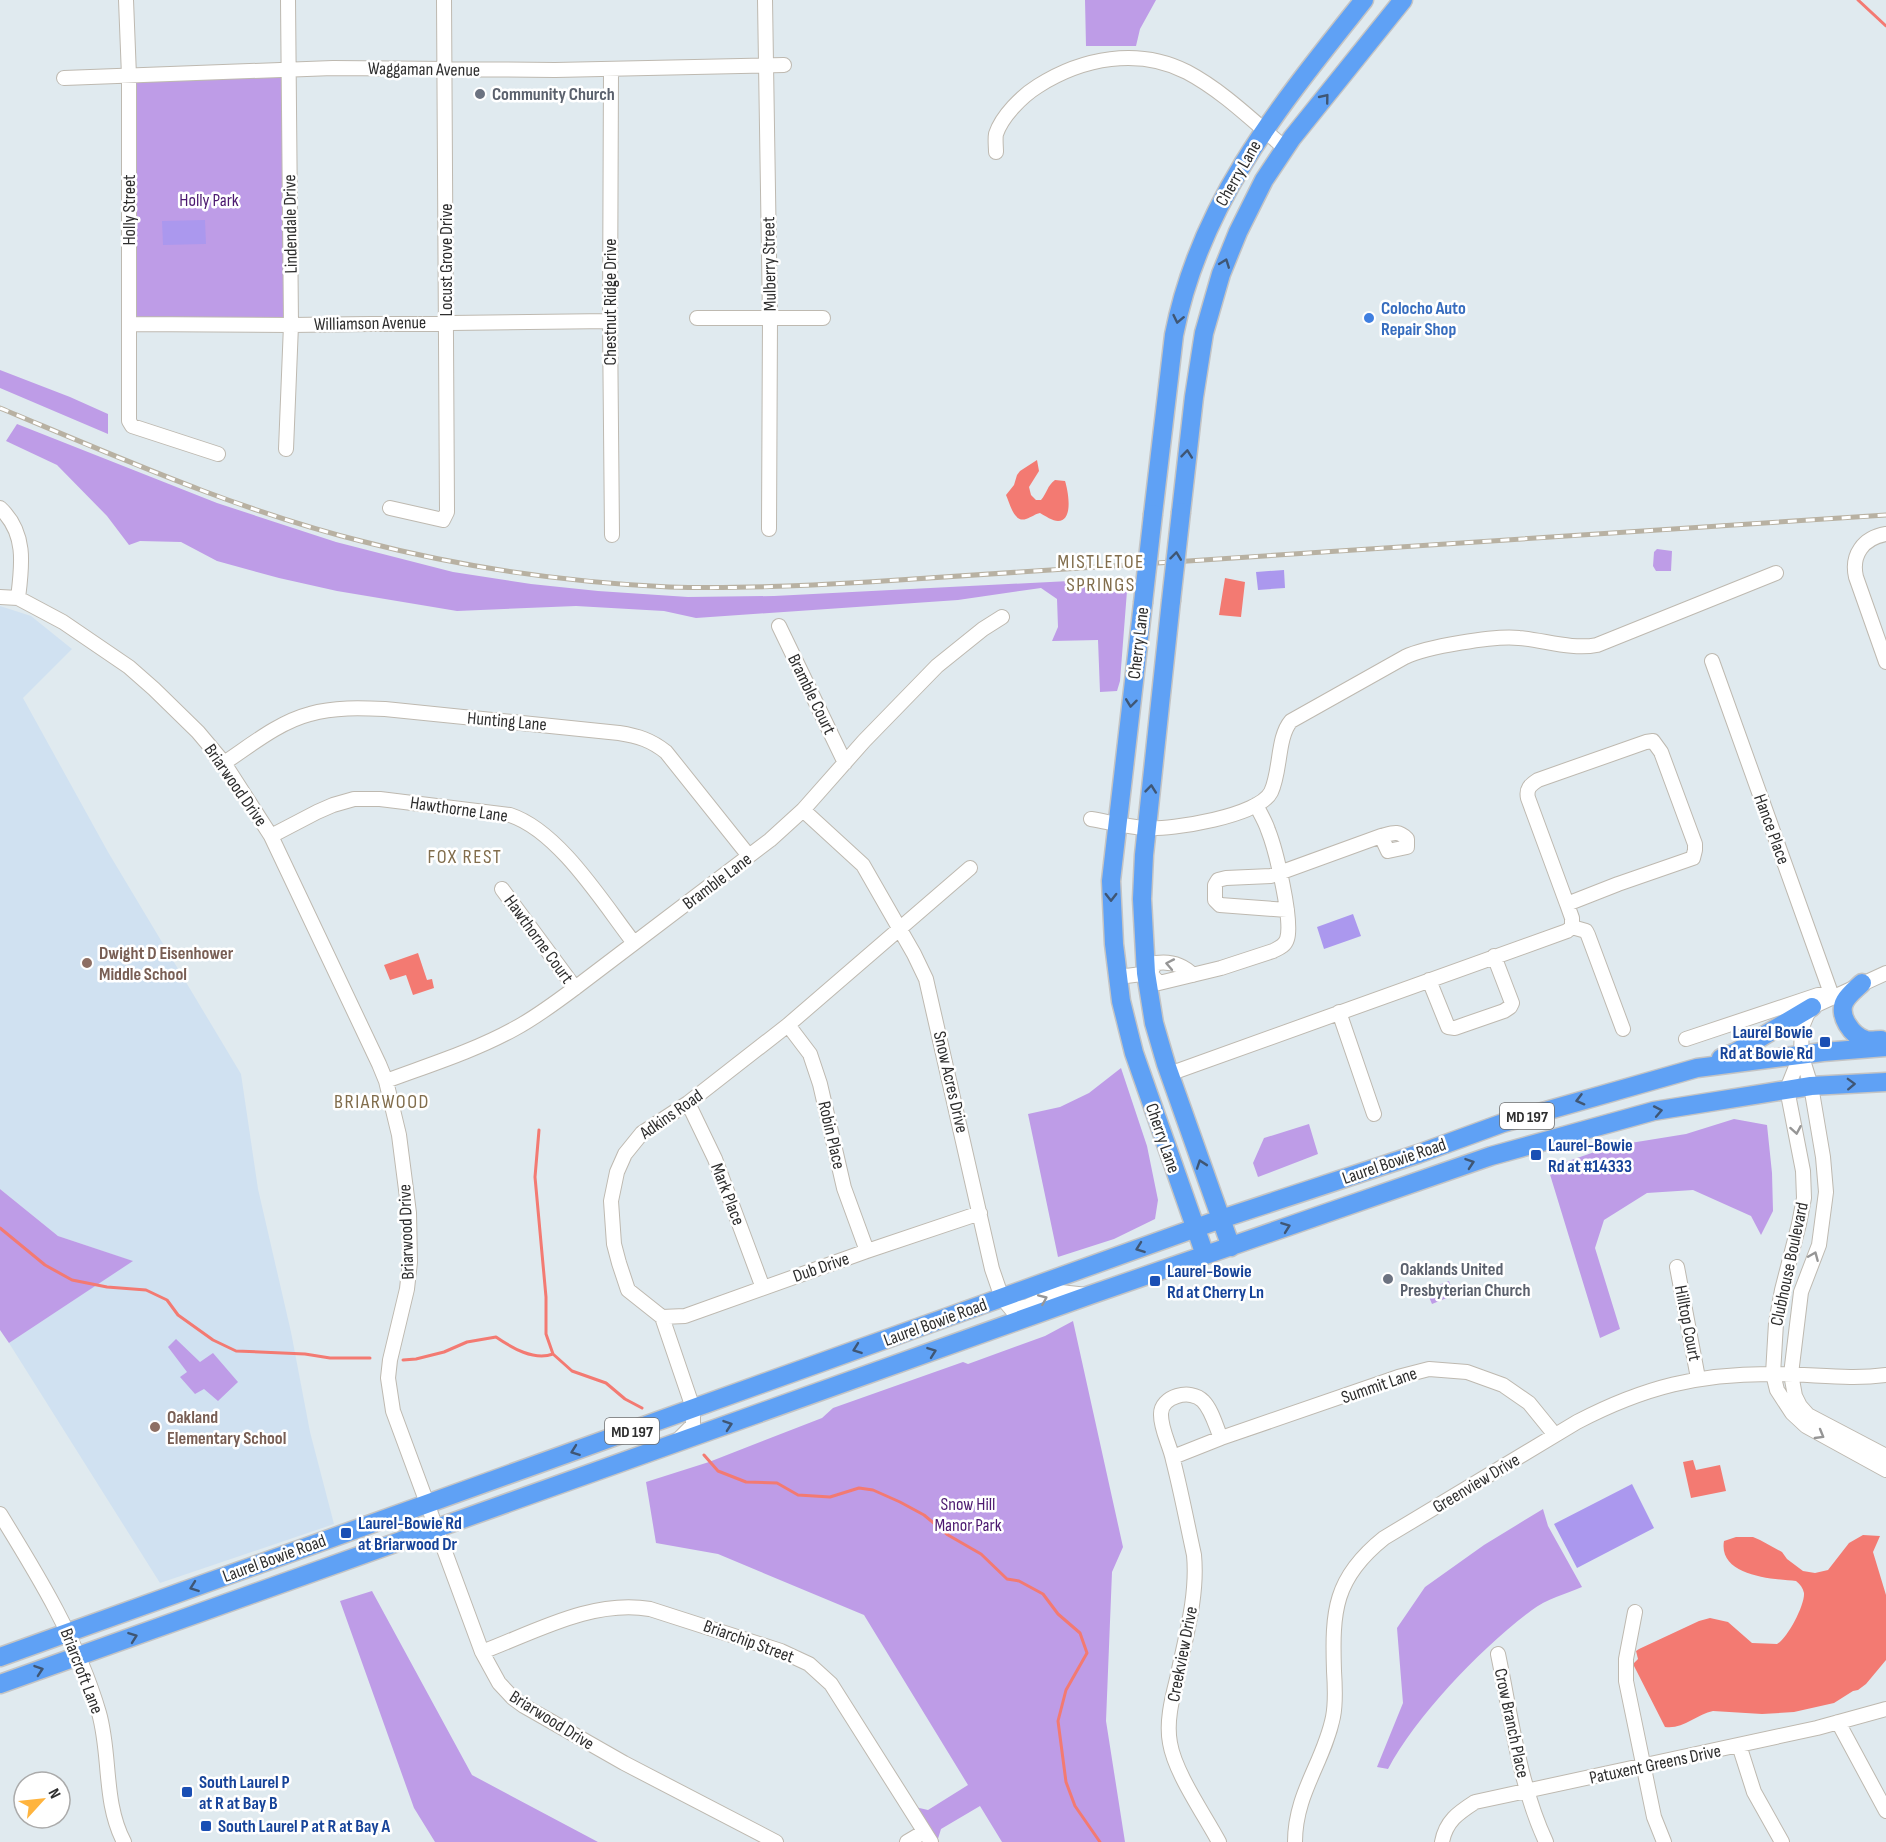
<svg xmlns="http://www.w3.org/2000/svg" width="1886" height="1842" font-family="'Sofia Sans Condensed',sans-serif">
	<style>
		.education { fill: #d0e1f1 }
		.green { fill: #be9ce7 }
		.pitch { fill: #ab98ee }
		.water { fill: #f37a72 }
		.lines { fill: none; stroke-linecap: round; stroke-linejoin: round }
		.stream { stroke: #f37a72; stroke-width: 3 }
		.minor-casing { stroke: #beb9b0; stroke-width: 16 }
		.major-casing { stroke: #c4c4c4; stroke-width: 21 }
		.minor { stroke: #fff; stroke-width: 14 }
		.major { stroke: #5fa1f5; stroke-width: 18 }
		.rail-casing { stroke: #b8b1a2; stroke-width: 5 }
		.rail { stroke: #fff; stroke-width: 3; stroke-dasharray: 9; stroke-linecap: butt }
		.major-bridge-casing { stroke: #c4c4c4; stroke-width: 21; stroke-linecap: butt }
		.major-bridge { stroke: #5fa1f5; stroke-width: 18 }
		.oneway { stroke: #3f5674 }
		.oneway2 { stroke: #969696 }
		.worship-dot { fill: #6b7280; stroke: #fff; stroke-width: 2 }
		.shop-dot { fill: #3f7fe0; stroke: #fff; stroke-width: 2 }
		.education-dot { fill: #8d6e63; stroke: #fff; stroke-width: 2 }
		.transit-dot { fill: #1a4fb4; stroke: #fff; stroke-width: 2 }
		.labels { text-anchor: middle; stroke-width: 5; stroke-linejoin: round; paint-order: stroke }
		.shield { fill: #fff; stroke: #6d6d6d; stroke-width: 1.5 }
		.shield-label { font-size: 16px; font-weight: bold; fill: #2e2e2e }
		.street-label { font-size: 18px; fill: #2e2e2e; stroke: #fff }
		.worship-label { font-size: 18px; font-weight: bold; fill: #5b616d; stroke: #fff; text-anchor: start }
		.park-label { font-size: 18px; fill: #4c1970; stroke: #fff }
		.shop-label { font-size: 18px; font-weight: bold; fill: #366cbe; stroke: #fff; text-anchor: start }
		.education-label { font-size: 18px; font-weight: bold; fill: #785e54; stroke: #fff; text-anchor: start }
		.transit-label { font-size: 18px; font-weight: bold; fill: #164399; stroke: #fff; text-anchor: start }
		.neighbourhood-label { font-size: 20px; letter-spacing: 1.5px; fill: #816d4c; stroke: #fff }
	</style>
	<rect width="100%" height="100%" fill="#e0eaef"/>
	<path class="education" d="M0,606L31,616L72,649L23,698L108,852L241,1074L258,1189L291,1332L310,1432L334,1524L160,1583L9,1343L132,1261L58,1236L0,1189Z"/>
	<path class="green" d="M1085,0H1156L1140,29L1136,46H1086Z
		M288,70L291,325L130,324L129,76Z
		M0,370L70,397L108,414V434L0,388Z
		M17,424L217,503L336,542L453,572L531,584L598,591L688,597L774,596L1128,578L1120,681L1117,691L1100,692L1098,640L1052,641L1058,627L1057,599L1041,588L958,600L696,618L664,611L576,606L457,611L337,591L279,578L217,561L181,542L140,541L129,545L107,516L57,465L6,441Z
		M1657,549L1672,551L1671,571H1656L1653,566L1654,552Z
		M1121,1068L1147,1146L1158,1200L1155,1219L1114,1239L1058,1257L1028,1114L1060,1107L1089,1093Z
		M1734,1119L1767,1125L1772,1173L1773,1211L1761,1235L1751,1216L1693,1190L1647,1193L1604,1220L1595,1248L1620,1329L1600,1338L1548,1168L1612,1146L1686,1134Z
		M1309,1124L1318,1154L1258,1177L1253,1163L1264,1138Z
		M0,1189L58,1236L133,1261L9,1343L0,1330Z
		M1449,1281L1454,1295L1432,1304L1426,1290Z
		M1073,1321L1123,1547L1112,1572L1106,1721L1125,1842H1002L980,1806L941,1829L937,1842L915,1807L928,1810L968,1785L864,1615L718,1554L656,1543L646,1482L709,1462L822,1418L833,1408L963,1362L968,1364L1045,1336Z
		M176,1339L200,1362L213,1353L238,1382L218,1401L204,1389L195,1394L180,1377L187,1372L168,1347Z
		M1543,1509L1548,1526L1582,1587C1566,1594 1546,1599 1532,1610C1483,1646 1416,1716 1388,1769L1377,1767L1403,1703L1397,1628L1425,1587L1484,1545Z
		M372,1591L472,1775L598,1842H435L414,1808L340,1601Z"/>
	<path class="pitch" d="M205,220L206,244L163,245L162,221Z
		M1284,570L1285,588L1258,590L1256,572Z
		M1353,914L1361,936L1324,949L1317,927Z
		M1632,1484L1654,1528L1577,1568L1554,1524Z"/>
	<path class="water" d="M1037,460L1039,471L1029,487L1031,495L1036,500H1041C1047,493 1047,486 1055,480L1065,481C1068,490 1074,521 1058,521C1053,521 1045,516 1040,513C1035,514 1032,517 1026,519C1014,523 1010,504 1006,495L1014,485L1017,475L1020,471Z
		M1225,578L1245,582L1241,617L1219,615Z
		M418,953L427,980L432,979L434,988L413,995L406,975L390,980L384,965Z
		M1693,1460L1696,1470L1720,1465L1726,1491L1691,1498L1683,1462Z
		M1863,1535L1880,1536L1873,1552L1886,1595V1660L1866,1684L1858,1690L1853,1691L1834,1703L1794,1712L1762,1714L1713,1711C1697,1714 1682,1730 1665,1727L1633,1664L1638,1659L1636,1651L1639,1649L1699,1621L1710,1618L1728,1622L1752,1643L1777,1644C1787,1639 1805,1605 1804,1593C1803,1588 1800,1584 1796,1581C1773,1579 1718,1576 1724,1541L1736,1537H1753L1760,1540L1782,1552L1787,1559L1803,1571L1815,1573L1828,1570L1849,1543Z"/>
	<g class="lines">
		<path class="stream" d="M1858,0L1886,26
			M539,1130L535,1177L546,1297V1334L553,1354
			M0,1228L45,1265L72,1280L107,1287L146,1290L167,1300L178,1315L213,1340L236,1351L305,1354L330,1358H370
			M403,1360L416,1359L444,1352L467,1342L496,1337C512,1348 534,1361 553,1354L572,1371L606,1383L625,1399L642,1408
			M704,1455L718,1471L746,1482L777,1483L798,1495L830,1497L859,1488L873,1490L900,1502L924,1515L948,1535L981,1554L1007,1579L1019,1581L1043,1594L1058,1614L1080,1633L1087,1653L1066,1690L1058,1721L1066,1782L1075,1806L1100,1842"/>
		<g class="minor-casing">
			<path id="minor" d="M126,0L129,76V421L132,426L218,454
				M765,0L770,318L769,529
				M611,69L610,321L612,535
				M64,78L333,68L555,70L784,65
				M996,152C996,147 995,139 996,134C1002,116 1022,96 1038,86C1082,58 1138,47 1187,72C1223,91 1254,122 1285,148
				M697,318H823
				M130,324L291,325L610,321
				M286,449L291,325L288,0
				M0,508C27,533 22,566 18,598
				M390,508L443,520L447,512L444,0
				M1886,534C1863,538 1851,555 1856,577L1886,662
				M0,597L18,598L63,622L129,667L154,689L198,732L224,763L271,836L379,1064L386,1081L399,1135L409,1213L410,1262L407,1289L390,1360L388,1378L393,1411L482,1652L499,1683L513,1698L524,1706L624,1763L776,1842
				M779,626L845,763
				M1712,661L1832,996
				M1653,741L1661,752L1695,844V850L1693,858L1618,884L1567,904L1528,798C1526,789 1530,785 1538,780L1646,742Z
				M224,763C251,745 279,722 310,714C334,707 361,708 385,709L619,733C638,736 651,740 666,752L749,856
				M803,810L863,865L914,954L926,979L992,1269L1002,1298L1012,1310L1028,1306L1060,1292L1087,1295
				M1091,819C1109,822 1128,827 1146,828C1172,830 1259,816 1271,792C1281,771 1277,737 1291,721L1405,657C1425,647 1496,635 1519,638C1544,640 1572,650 1597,645L1776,573
				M271,836L317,812L333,805L354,799H380L510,815C559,831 603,903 634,943
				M502,889L575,988
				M1287,910L1220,905L1215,900V885L1218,880L1226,878L1271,876L1381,836C1393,833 1398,830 1407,839V847L1388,851L1381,836
				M1572,927L1586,931L1588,935L1623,1029
				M1150,973L1159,983L1221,968L1273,951C1279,948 1285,946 1287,939C1293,921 1276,850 1268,830C1265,821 1260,813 1256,805
				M1150,973L1156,963C1170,961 1183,965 1193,975
				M1886,973L1812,1007L1807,1015L1802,1027L1801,1054L1811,1086L1823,1157L1826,1192L1819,1245L1801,1292L1791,1374L1795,1396L1800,1406L1808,1415L1886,1456
				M1118,977L1150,973
				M1429,980L1448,1027L1455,1028L1504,1011L1510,1007L1512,1003L1494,956
				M1339,1012L1374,1114
				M788,1025L810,1054L820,1084L844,1188L867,1251
				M1686,1039L1818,995H1824
				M1801,1054L1787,1089L1803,1171L1804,1198L1799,1224L1782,1290L1776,1323L1773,1374L1777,1390L1792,1413L1806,1426L1886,1470
				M1169,1074L1567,931L1572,927V918L1567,904
				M386,1081C429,1065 474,1051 514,1029C535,1018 555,1003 575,988L770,840L803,810L864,741L937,666L983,629L1002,617
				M688,1103L715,1159L763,1288
				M1677,1267L1698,1378
				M662,1317L685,1316L867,1251L980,1213
				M677,1441L693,1425V1408L662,1317L628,1290L619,1263L614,1244L611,1201L617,1172L625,1154L642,1133L688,1103L788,1025L970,868
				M1173,1457L1221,1438L1398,1377L1429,1369L1467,1372L1503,1385L1529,1403L1555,1435
				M0,1514C39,1577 78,1641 99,1713C111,1755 103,1802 124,1842
				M1635,1612L1626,1659V1681L1654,1817L1664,1842
				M482,1652C535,1632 593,1599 650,1609L781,1651L809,1664L831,1684L931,1842
				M1498,1654C1511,1716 1519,1784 1546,1842
				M1838,1722L1886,1811
				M1739,1745L1754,1792L1782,1842
				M907,1842L924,1832
				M1219,1842C1204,1814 1175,1773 1170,1743C1166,1722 1172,1699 1177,1679C1185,1639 1198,1596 1194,1555C1187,1523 1181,1491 1173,1460C1170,1445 1161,1430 1161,1415C1160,1396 1191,1388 1203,1401C1212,1410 1216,1427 1221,1438
				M1295,1842C1295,1793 1324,1762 1333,1717C1336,1702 1335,1686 1334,1671C1332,1611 1334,1578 1384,1538L1577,1422C1644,1387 1700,1373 1776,1374C1813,1374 1849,1380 1886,1375
				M1442,1842C1446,1821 1458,1813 1475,1802L1817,1728L1886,1709"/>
		</g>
		<g class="major-casing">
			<path id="major" d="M1181,512L1194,397L1204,333L1221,274L1238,232L1264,180L1292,138L1403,0
				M1153,514L1174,335C1200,201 1282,103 1364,0
				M1171,601L1144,855L1142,899L1146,973L1154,1023L1166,1064L1231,1247
				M1143,603L1111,881L1114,944L1121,1001L1134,1053L1205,1255
				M1862,983C1857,988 1849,994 1845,1001C1837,1015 1852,1036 1866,1040C1871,1041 1876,1040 1881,1040
				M1721,1058L1736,1052L1812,1007
				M0,1657L1221,1219L1418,1154L1503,1123L1697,1068L1823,1052L1886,1047
				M0,1684L1090,1295L1491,1156L1654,1111L1811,1086L1886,1082"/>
		</g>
		<use href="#minor" class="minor"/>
		<use href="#major" class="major"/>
		<g class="rail-casing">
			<path id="rail" d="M0,408C120,458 239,511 365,542C465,568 566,582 669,587C735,589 802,586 868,582L1886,515"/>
		</g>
		<use href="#rail" class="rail"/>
		<g class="major-bridge-casing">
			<path id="major-bridge" d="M1171,601L1181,512
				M1143,603L1153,514"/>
		</g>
		<use href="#major-bridge" class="major-bridge"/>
	</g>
	<defs><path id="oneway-chevron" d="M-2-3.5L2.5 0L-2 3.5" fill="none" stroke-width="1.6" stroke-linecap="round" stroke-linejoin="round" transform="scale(1.5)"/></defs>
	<g class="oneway">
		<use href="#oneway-chevron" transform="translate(1325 98) rotate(-51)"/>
		<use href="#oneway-chevron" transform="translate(1225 263) rotate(-69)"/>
		<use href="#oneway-chevron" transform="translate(1178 319) rotate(102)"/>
		<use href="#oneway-chevron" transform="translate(1187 454) rotate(-84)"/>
		<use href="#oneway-chevron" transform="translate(1176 556) rotate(-83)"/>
		<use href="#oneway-chevron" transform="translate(1131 703) rotate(97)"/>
		<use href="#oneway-chevron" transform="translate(1151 789) rotate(-84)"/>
		<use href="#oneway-chevron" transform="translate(1111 897) rotate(90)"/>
		<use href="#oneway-chevron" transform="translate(1851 1084) rotate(-2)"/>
		<use href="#oneway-chevron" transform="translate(1580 1100) rotate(165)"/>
		<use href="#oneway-chevron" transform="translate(1658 1111) rotate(-11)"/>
		<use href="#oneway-chevron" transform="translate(1470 1163) rotate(-19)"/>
		<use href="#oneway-chevron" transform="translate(1201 1164) rotate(-109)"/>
		<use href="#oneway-chevron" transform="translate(1286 1227) rotate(-20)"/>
		<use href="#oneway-chevron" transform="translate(1140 1248) rotate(160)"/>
		<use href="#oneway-chevron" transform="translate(857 1349) rotate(160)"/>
		<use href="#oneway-chevron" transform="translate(932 1352) rotate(-20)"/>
		<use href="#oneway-chevron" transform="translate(728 1425) rotate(-19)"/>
		<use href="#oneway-chevron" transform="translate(575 1451) rotate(160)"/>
		<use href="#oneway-chevron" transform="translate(194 1587) rotate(160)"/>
		<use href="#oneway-chevron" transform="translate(133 1637) rotate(-20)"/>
		<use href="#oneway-chevron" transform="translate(39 1670) rotate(-19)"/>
	</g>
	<g class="oneway2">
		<use href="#oneway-chevron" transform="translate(1170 964) rotate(-169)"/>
		<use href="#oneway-chevron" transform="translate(1796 1130) rotate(80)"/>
		<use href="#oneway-chevron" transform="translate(1814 1256) rotate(-67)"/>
		<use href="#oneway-chevron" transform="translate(1043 1299) rotate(-23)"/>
		<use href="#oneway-chevron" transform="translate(1820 1435) rotate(30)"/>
	</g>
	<g class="worship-dot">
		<circle cx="480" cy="94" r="6"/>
		<circle cx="1388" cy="1279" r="6"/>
	</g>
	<circle class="shop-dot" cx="1369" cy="318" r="6"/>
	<g class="education-dot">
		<circle cx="87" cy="963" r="6"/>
		<circle cx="155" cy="1427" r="6"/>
	</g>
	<g class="transit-dot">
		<rect x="1819" y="1036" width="12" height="12" rx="3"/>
		<rect x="1530" y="1149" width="12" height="12" rx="3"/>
		<rect x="1149" y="1275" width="12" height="12" rx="3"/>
		<rect x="340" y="1527" width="12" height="12" rx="3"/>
		<rect x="181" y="1786" width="12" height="12" rx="3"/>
		<rect x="200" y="1820" width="12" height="12" rx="3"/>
	</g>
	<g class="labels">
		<g class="shield">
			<rect x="1500" y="1103" width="54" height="26" rx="4.5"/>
			<rect x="605" y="1418" width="54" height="26" rx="4.5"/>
		</g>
		<g class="shield-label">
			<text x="1527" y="1122">MD 197</text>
			<text x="632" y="1437">MD 197</text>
		</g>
		<g class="street-label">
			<text transform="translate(424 69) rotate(1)" y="6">Waggaman Avenue</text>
			<text transform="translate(1238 173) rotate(-60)" y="6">Cherry Lane</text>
			<text transform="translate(129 210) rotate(-90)" y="6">Holly Street</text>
			<text transform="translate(290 224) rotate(-91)" y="6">Lindendale Drive</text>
			<text transform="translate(446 260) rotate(-90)" y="6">Locust Grove Drive</text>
			<text transform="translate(769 264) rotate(-91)" y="6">Mulberry Street</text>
			<text transform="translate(610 302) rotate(-90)" y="6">Chestnut Ridge Drive</text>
			<text transform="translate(370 323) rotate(-1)" y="6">Williamson Avenue</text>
			<text transform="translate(1138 643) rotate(-83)" y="6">Cherry Lane</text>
			<text transform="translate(812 694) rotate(64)" y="6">Bramble Court</text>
			<text transform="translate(507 721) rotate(5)" y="6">Hunting Lane</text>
			<text transform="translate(236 785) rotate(55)" y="6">Briarwood Drive</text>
			<text transform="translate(459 809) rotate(8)" y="6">Hawthorne Lane</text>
			<text transform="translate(1772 829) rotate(70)" y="6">Hance Place</text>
			<text transform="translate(717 881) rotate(-37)" y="6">Bramble Lane</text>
			<text transform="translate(539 939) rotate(54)" y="6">Hawthorne Court</text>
			<text transform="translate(951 1082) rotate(77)" y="6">Snow Acres Drive</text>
			<text transform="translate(671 1114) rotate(-35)" y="6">Adkins Road</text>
			<text transform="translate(832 1135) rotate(77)" y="6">Robin Place</text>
			<text transform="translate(1163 1138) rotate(71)" y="6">Cherry Lane</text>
			<text transform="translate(1394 1161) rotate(-19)" y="6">Laurel Bowie Road</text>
			<text transform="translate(728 1194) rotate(69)" y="6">Mark Place</text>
			<text transform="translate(406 1232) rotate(-92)" y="6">Briarwood Drive</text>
			<text transform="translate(1789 1264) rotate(-78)" y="6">Clubhouse Boulevard</text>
			<text transform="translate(821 1267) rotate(-19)" y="6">Dub Drive</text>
			<text transform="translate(935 1322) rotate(-20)" y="6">Laurel Bowie Road</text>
			<text transform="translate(1688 1323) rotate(79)" y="6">Hilltop Court</text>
			<text transform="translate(1379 1385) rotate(-19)" y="6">Summit Lane</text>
			<text transform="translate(1476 1483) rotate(-31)" y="6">Greenview Drive</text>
			<text transform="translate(274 1558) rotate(-20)" y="6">Laurel Bowie Road</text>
			<text transform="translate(749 1641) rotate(20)" y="6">Briarchip Street</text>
			<text transform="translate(1182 1654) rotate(-79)" y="6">Creekview Drive</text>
			<text transform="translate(82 1671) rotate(69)" y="6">Briarcroft Lane</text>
			<text transform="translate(552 1720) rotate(32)" y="6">Briarwood Drive</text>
			<text transform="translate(1512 1723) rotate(78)" y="6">Crow Branch Place</text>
			<text transform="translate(1655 1764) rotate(-12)" y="6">Patuxent Greens Drive</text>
		</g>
		<g class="worship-label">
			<text x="492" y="100">Community Church</text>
			<text x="1400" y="1275">Oaklands United<tspan x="1400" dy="21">Presbyterian Church</tspan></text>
		</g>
		<g class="park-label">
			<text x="209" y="206">Holly Park</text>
			<text x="968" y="1510">Snow Hill<tspan x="968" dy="21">Manor Park</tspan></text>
		</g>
		<g class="shop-label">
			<text x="1381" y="314">Colocho Auto<tspan x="1381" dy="21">Repair Shop</tspan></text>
		</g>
		<g class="education-label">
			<text x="99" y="959">Dwight D Eisenhower<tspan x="99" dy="21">Middle School</tspan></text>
			<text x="167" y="1423">Oakland<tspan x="167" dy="21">Elementary School</tspan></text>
		</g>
		<g class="transit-label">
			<text x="1813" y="1038" text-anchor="end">Laurel Bowie<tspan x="1813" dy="21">Rd at Bowie Rd</tspan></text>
			<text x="1548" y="1151">Laurel-Bowie<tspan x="1548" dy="21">Rd at #14333</tspan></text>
			<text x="1167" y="1277">Laurel-Bowie<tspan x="1167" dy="21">Rd at Cherry Ln</tspan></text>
			<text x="358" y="1529">Laurel-Bowie Rd<tspan x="358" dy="21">at Briarwood Dr</tspan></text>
			<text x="199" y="1788">South Laurel P<tspan x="199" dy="21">at R at Bay B</tspan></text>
			<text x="218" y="1832">South Laurel P at R at Bay A</text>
		</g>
		<g class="neighbourhood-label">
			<text x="1101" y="568">MISTLETOE<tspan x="1101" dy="23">SPRINGS</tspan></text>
			<text x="465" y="863">FOX REST</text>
			<text x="382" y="1108">BRIARWOOD</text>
		</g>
	</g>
	<g transform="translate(42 1800) rotate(63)"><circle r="28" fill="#ffffff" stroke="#ababab" stroke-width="1.5"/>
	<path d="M0-4.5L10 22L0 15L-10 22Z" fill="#ffb43e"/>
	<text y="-9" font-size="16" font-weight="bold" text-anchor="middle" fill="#2e2e2e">N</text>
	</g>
</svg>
